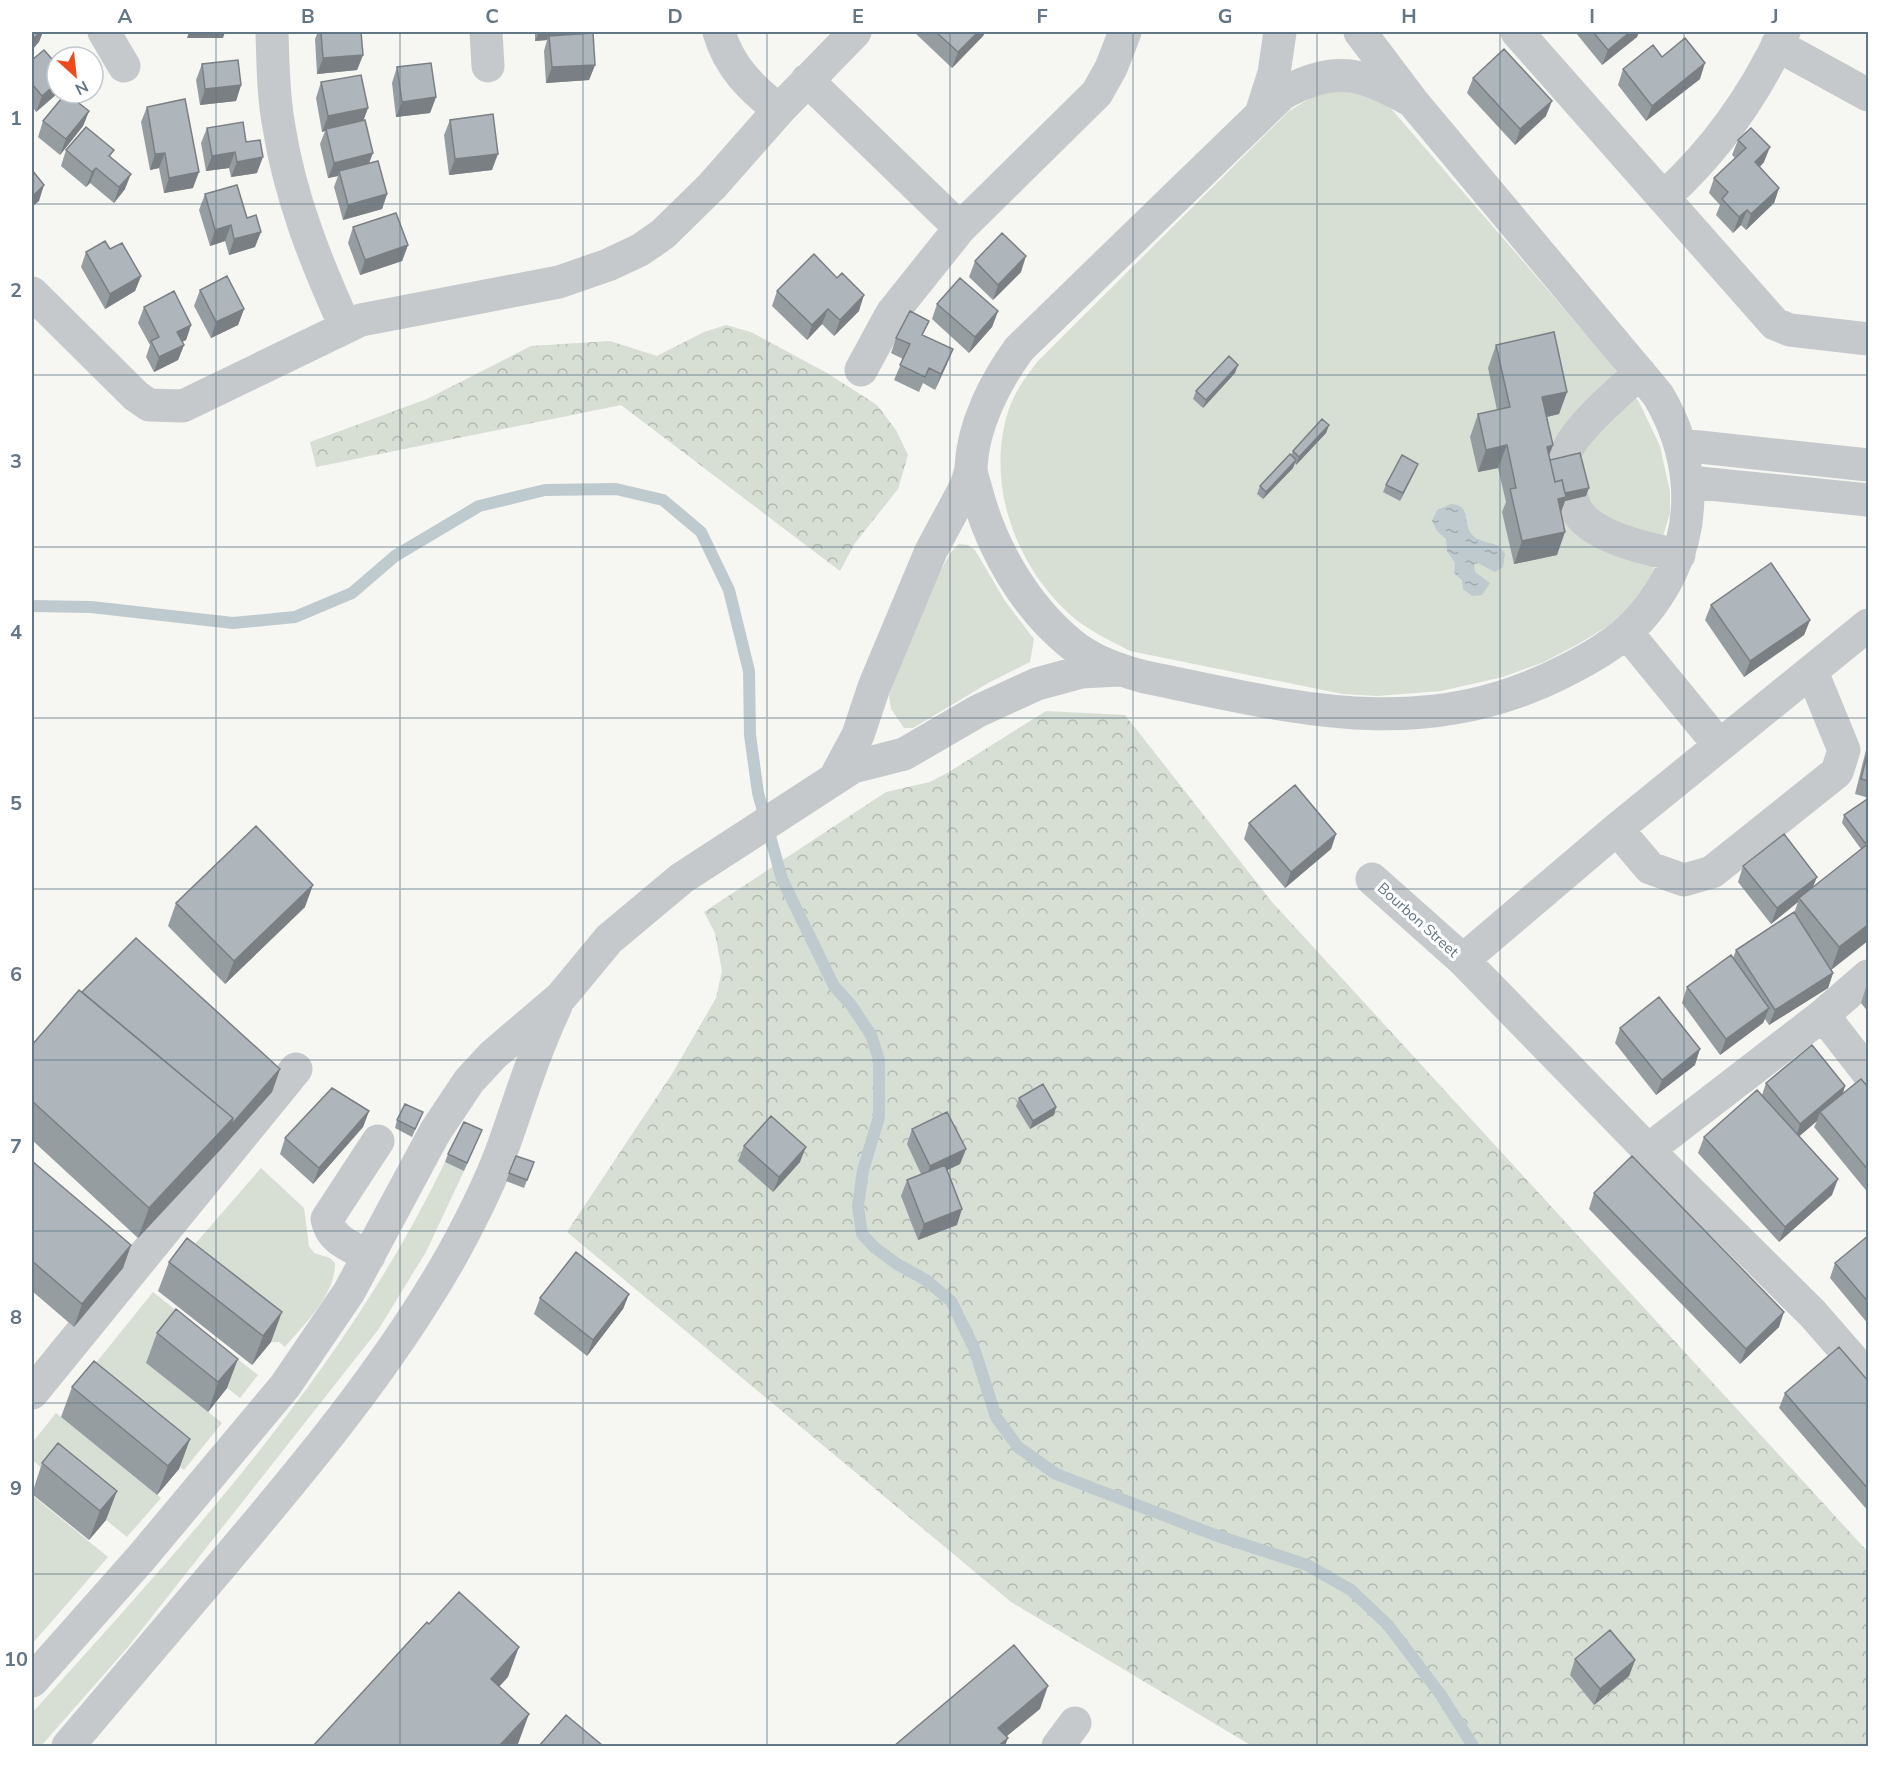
<svg xmlns="http://www.w3.org/2000/svg" width="1900" height="1778" font-family="'Nunito Sans',sans-serif">
	<style>
		.green { fill: #d7ded3 }
		.forest { fill: url(#forest-crowns) }
		.water { fill: url(#water-ripples) }
		.lines { fill: none; stroke-linecap: round; stroke-linejoin: round }
		.stream { stroke: #bfcacf; stroke-width: 12 }
		.minor { stroke: #c5c9cc; stroke-width: 33 }
		.wall { fill: #969da1 }
		.shaded-wall { fill: #7a7f83 }
		.building { fill: #aeb6bb; stroke: #7a7f83; stroke-width: 1.5 }
		.grid { fill: none; stroke: #637685; stroke-width: 1.5; stroke-opacity: 0.55 }
		.labels { text-anchor: middle; stroke-width: 6; stroke-linejoin: round; paint-order: stroke }
		.street-label { font-size: 15px; fill: #637685; stroke: #fff }
		.neatline { fill: none; stroke: #637685; stroke-width: 2 }
		.grid-label { font-size: 20px; text-anchor: middle; font-weight: bold; fill: #637685 }
	</style>
	<defs>
		<pattern id="forest-crowns" width="20" height="18" patternUnits="userSpaceOnUse" patternTransform="scale(1.5)"><rect width="20" height="18" fill="#d7ded3"/><path d="M2 6a3 3 0 1 1 6 0M12 15a3 3 0 1 1 6 0" fill="none" stroke="#b2b9b1"/></pattern>
		<pattern id="water-ripples" width="26" height="14" patternUnits="userSpaceOnUse" patternTransform="scale(1.5)"><rect width="26" height="14" fill="#bfcacf"/><path d="M2 4q2-2 4 0t4 0M15 11q2-2 4 0t4 0" fill="none" stroke="#9fa9ae"/></pattern>
	</defs>
	<rect width="100%" height="100%" fill="#f6f6f2"/>
	<path class="green" d="M1348,89L1387,104L1604,355L1639,402L1660,446L1670,492V513L1652,573L1634,605L1608,626L1580,643L1544,662L1503,677L1441,691L1377,696L1343,694L1130,651C1111,641 1092,632 1075,619C1016,569 984,483 1009,409C1015,391 1026,377 1037,362L1289,111L1319,93Z
		M959,544L968,545L975,550L1005,601L1034,639L1030,662L990,682L913,728H904L891,709L889,695C898,670 942,553 959,544Z
		M445,1162L464,1171L426,1252L378,1330L128,1647L41,1746H32V1713C187,1541 343,1373 445,1162Z
		M261,1168L304,1208L309,1246L314,1253L330,1258L335,1263C335,1296 304,1324 285,1347L279,1342H271L175,1267Z
		M153,1292L258,1375L240,1398L165,1339L146,1363L222,1423L184,1470L79,1384Z
		M56,1413L161,1498L127,1537L32,1460V1443Z
		M32,1495L108,1557L32,1644Z"/>
	<path class="forest" d="M726,325L751,332L827,373L877,405L896,430L908,455L898,489L855,543L840,571L621,405L316,467L310,442L427,399L531,346L610,341L657,356L704,332Z
		M1046,711L1125,715L1272,902L1868,1552V1746H1252L1011,1602L567,1232L672,1074L716,998L722,971L715,933L704,912L886,792L930,782L949,772Z"/>
	<path class="water" d="M1451,504C1471,506 1463,519 1470,532C1475,541 1491,543 1500,546L1505,554L1503,567L1495,572L1478,563L1474,564L1475,572L1490,583L1482,595L1472,596L1463,589L1462,580L1454,573L1455,563L1447,551L1446,539L1437,531L1432,521L1437,510Z"/>
	<g class="lines">
		<path class="stream" d="M32,606L91,607L233,623L295,617L352,593L395,556L479,506L545,490L616,489L663,500L701,532L729,590L749,671L750,735L758,793L782,879L834,986L851,1005L871,1035L879,1060V1117L863,1170L858,1206L862,1234L874,1247L897,1264L926,1280L951,1301L974,1348L996,1417L1018,1447L1056,1474L1215,1535L1307,1565L1351,1590L1388,1625L1441,1695L1473,1746"/>
		<path class="minor" d="M104,32L124,66
			M272,32C273,63 273,96 279,127C290,197 316,262 345,326
			M486,32L488,66
			M719,32C729,67 751,88 779,110
			M1360,32L1412,101L1658,395C1690,449 1699,513 1671,572C1646,623 1615,646 1565,671C1421,745 1293,707 1145,677C1119,670 1091,661 1070,643C1025,606 992,549 977,493C975,485 971,475 971,467C973,425 995,382 1019,349L1282,94C1334,64 1362,73 1412,101
			M1517,32L1775,324L1790,330L1868,339
			M1777,45L1868,95
			M807,80L960,228L1097,93L1111,68L1125,32
			M1262,111L1274,73L1280,32
			M1665,196C1716,150 1755,94 1784,32
			M32,293L136,396L149,405L183,406L361,320L559,282L608,265L640,250L663,234L712,186L779,110L855,32
			M861,370L892,313L960,228
			M1640,373C1622,389 1562,439 1564,464C1568,479 1569,495 1576,509C1590,537 1650,550 1679,555
			M1681,445L1868,465
			M1689,482L1868,500
			M1868,625L1617,829L1463,960L1648,1150L1813,1314L1868,1377
			M1628,634L1719,745
			M836,776L858,735L874,687L931,551L966,486L971,470
			M1617,829L1650,868L1684,880L1712,872L1837,772L1844,750L1812,672
			M1372,879L1463,960
			M1823,1015L1868,1073
			M1648,1150L1823,1015L1868,976
			M369,1256C351,1246 331,1241 327,1219L378,1141
			M32,1393L296,1069
			M32,1681L141,1558L285,1386L349,1292L435,1132L469,1081L493,1055L561,997L609,939L682,878L853,767L904,754L978,711L1037,684L1081,672L1119,670
			M68,1746C119,1686 170,1626 221,1566C304,1468 387,1369 451,1257C473,1217 494,1176 508,1133C523,1090 536,1048 556,1006
			M1058,1746L1075,1723"/>
	</g>
	<path class="wall" d="M318,32H361L363,55L357,70L317,74L315,39Z
		M535,32H581L580,34L595,65L589,80L546,83L544,51L547,40L535,41Z
		M914,32H985L983,36L952,68Z
		M1577,32H1639L1637,37L1602,65L1576,33Z
		M1662,57L1700,79L1646,121L1618,85L1623,69Z
		M52,59L58,93L36,112L32,106V60Z
		M202,64L241,85L236,101L200,105L196,80Z
		M397,67L436,97L430,113L396,117L392,83Z
		M1473,78L1546,116L1515,145L1467,93Z
		M321,82L368,108L363,121L369,163L387,194L382,209L343,220L334,187L338,176L328,178L320,144L325,131L322,132L316,98Z
		M147,107L193,188L164,193L159,168L150,170L141,122Z
		M89,111L83,126L60,155L38,137L43,121Z
		M450,120L492,170L449,175L444,135Z
		M207,128L246,142L257,173L231,177L229,168L206,171L201,143Z
		M1738,140L1764,162L1760,167L1779,188L1774,203L1746,230L1741,225L1733,233L1716,215L1720,205L1709,193L1714,178L1735,158L1732,155Z
		M66,150L111,157L125,189L114,203L90,183L86,187L61,166Z
		M205,194L247,218L255,247L229,255L225,241L210,246L199,210Z
		M353,227L408,245L402,261L360,275L348,243Z
		M110,249L141,276L135,291L105,309L81,267L86,252Z
		M975,261L1021,272L993,300L969,277Z
		M200,290L244,309L238,325L211,338L194,306Z
		M777,291L859,311L834,336L822,324L807,340L772,306Z
		M937,304L998,311L992,327L969,353L932,319Z
		M144,307L191,325L186,340L182,342L184,345L178,360L154,372L146,357L150,345L138,323Z
		M924,335L947,364L935,390L923,383L919,392L894,380L903,359L891,353L896,338Z
		M1496,345L1567,392L1559,414L1546,417L1553,445L1549,455L1550,460L1586,496L1565,501L1561,512L1557,555L1514,564L1502,512L1506,502L1498,468L1478,472L1470,437L1478,414L1497,410L1488,368Z
		M1235,373L1203,408L1193,399L1196,391Z
		M1329,425L1326,433L1296,465L1295,463L1293,468L1263,499L1257,494L1260,486L1291,455L1293,451Z
		M1418,464L1415,471L1400,501L1383,492L1386,485Z
		M1711,605L1810,620L1804,635L1744,677L1705,620Z
		M1869,738V798L1855,794Z
		M1869,798V940L1831,970L1833,973L1828,988L1769,1025L1765,1019L1763,1023L1720,1055L1682,1003L1687,987L1733,958L1736,950L1794,913L1798,902L1771,924L1738,882L1743,866L1813,888L1861,849L1842,823L1844,815Z
		M1249,823L1336,834L1331,849L1285,888L1244,839Z
		M176,903L305,907L225,984L168,926Z
		M1869,986V1013L1861,1003L1866,987Z
		M82,992L280,1069L272,1092L222,1148L138,1238L32,1140V1045Z
		M1620,1028L1695,1065L1656,1095L1615,1043Z
		M1766,1083L1845,1086L1843,1093L1869,1088V1194L1814,1127L1817,1121L1799,1136L1832,1195L1779,1242L1698,1153L1704,1137L1762,1095Z
		M1019,1098L1056,1107L1054,1115L1030,1129L1016,1106Z
		M369,1111L363,1127L313,1184L280,1154L285,1138Z
		M423,1112L412,1137L395,1128L397,1120Z
		M912,1129L966,1149L960,1164L947,1170L957,1225L918,1240L901,1196L907,1180L921,1174L907,1144Z
		M482,1130L464,1171L445,1162L448,1154Z
		M744,1146L800,1162L773,1192L738,1161Z
		M516,1156L534,1162L524,1188L506,1181Z
		M32,1161L131,1245L123,1268L74,1327L32,1291Z
		M1594,1193L1779,1327L1740,1364L1589,1209Z
		M1869,1235V1325L1830,1278L1835,1263Z
		M169,1262L271,1342L252,1365L158,1291Z
		M629,1294L623,1309L587,1356L534,1314L540,1298Z
		M157,1333L227,1388L208,1412L146,1363Z
		M1869,1382V1512L1779,1408L1785,1393Z
		M72,1387L190,1439L179,1469L157,1495L61,1417Z
		M58,1443L106,1520L89,1540L32,1494L42,1463Z
		M1575,1659L1635,1660L1629,1676L1594,1705L1570,1675Z"/>
	<path class="shaded-wall" d="M40,32H43L39,42L32,50V40Z
		M189,32H225L223,38H187Z
		M539,32H581L578,38L549,36L547,40L535,41Z
		M978,32H985L983,36L952,68L958,52Z
		M1630,32H1639L1637,37L1602,65L1608,50Z
		M363,55L357,70L317,74L323,58Z
		M1705,63L1700,79L1646,121L1652,106Z
		M595,65L589,80L546,83L552,67Z
		M57,77L58,93L36,112L42,96Z
		M241,85L236,101L200,105L205,89Z
		M436,97L430,113L396,117L402,102Z
		M1552,101L1546,116L1515,145L1520,129Z
		M368,108L362,124L326,129L325,131L322,132L328,116Z
		M89,111L83,126L60,155L66,139Z
		M1770,147L1764,162L1749,177L1755,162Z
		M235,152L229,168L206,171L212,156Z
		M165,153L159,168L150,170L155,154Z
		M373,153L367,169L339,171L338,176L328,178L334,163Z
		M498,154L492,170L449,175L455,159Z
		M263,157L257,173L231,177L237,162Z
		M96,168L90,183L86,187L92,172Z
		M199,172L193,188L164,193L169,178Z
		M131,174L125,189L114,203L119,187Z
		M44,185L39,201L32,207V197Z
		M1779,188L1774,203L1746,230L1751,214Z
		M387,194L382,209L343,220L348,205Z
		M1747,210L1741,225L1733,233L1739,217Z
		M231,225L225,241L210,246L215,230Z
		M261,232L255,247L229,255L234,239Z
		M408,245L402,261L360,275L365,260Z
		M1026,256L1021,272L993,300L998,285Z
		M141,276L135,291L105,309L110,294Z
		M864,295L859,311L834,336L840,320Z
		M244,309L238,325L211,338L216,322Z
		M828,309L822,324L807,340L812,325Z
		M998,311L992,327L969,353L975,337Z
		M191,325L186,340L171,347L177,332Z
		M184,345L178,360L154,372L159,357Z
		M953,349L947,364L935,390L941,374Z
		M1238,365L1235,373L1203,408L1206,400Z
		M1567,392L1559,414L1534,420L1542,397Z
		M1329,425L1326,433L1296,465L1299,457Z
		M1507,445L1498,468L1478,472L1486,450Z
		M1553,445L1544,468L1547,447Z
		M1296,460L1293,468L1263,499L1266,492Z
		M1418,464L1415,471L1400,501L1403,493Z
		M1589,488L1586,496L1565,501L1558,520L1550,497Z
		M1565,532L1557,555L1514,564L1522,541Z
		M1810,620L1804,635L1744,677L1750,661Z
		M1336,834L1331,849L1285,888L1291,872Z
		M1817,877L1811,892L1799,898L1798,902L1771,924L1777,908Z
		M313,885L305,907L225,984L234,961Z
		M1869,924V940L1831,970L1839,947Z
		M1833,973L1828,988L1769,1025L1775,1010Z
		M1769,1008L1763,1023L1720,1055L1726,1039Z
		M1700,1049L1695,1065L1656,1095L1662,1080Z
		M280,1069L272,1092L222,1148L138,1238L149,1208L233,1118Z
		M1845,1086L1840,1102L1820,1112L1817,1121L1795,1140L1800,1124Z
		M1056,1107L1054,1115L1030,1129L1033,1121Z
		M369,1111L363,1127L313,1184L319,1168Z
		M806,1147L800,1162L773,1192L779,1177Z
		M966,1149L960,1164L925,1181L930,1166Z
		M1838,1179L1832,1195L1779,1242L1785,1227Z
		M962,1209L957,1225L918,1240L924,1224Z
		M131,1245L123,1268L74,1327L82,1304Z
		M629,1294L623,1309L587,1356L593,1340Z
		M282,1312L271,1342L252,1365L263,1336Z
		M1784,1312L1779,1327L1740,1364L1746,1349Z
		M238,1359L227,1388L208,1412L218,1382Z
		M190,1439L179,1469L157,1495L168,1466Z
		M117,1491L106,1520L89,1540L100,1511Z
		M519,1647L508,1677L480,1708L491,1679Z
		M1635,1660L1629,1676L1594,1705L1600,1689Z
		M1048,1686L1040,1709L995,1746L998,1728Z
		M529,1714L518,1744L516,1746H499Z
		M1008,1738L1005,1746H998Z"/>
	<path class="building" d="M32,32H40L32,40Z
		M321,32H361L363,55L323,58Z
		M936,32H978L958,52Z
		M1593,32H1630L1608,50Z
		M593,33L595,65L552,67L549,36Z
		M1685,38L1705,63L1652,106L1623,69L1653,45L1662,57Z
		M1504,49L1552,101L1520,129L1473,78Z
		M44,50L52,59L56,56L57,57V83L42,96L32,84V60Z
		M238,60L241,85L205,89L202,64Z
		M431,63L436,97L402,102L397,67Z
		M361,75L368,108L328,116L321,82Z
		M66,93L89,111L66,139L43,121Z
		M185,99L199,172L169,178L165,153L155,154L147,107Z
		M493,114L498,154L455,159L450,120Z
		M365,120L373,153L334,163L326,129Z
		M243,122L246,142L260,140L263,157L237,162L235,152L212,156L207,128Z
		M86,127L114,150L109,156L131,174L119,187L96,168L92,172L66,150Z
		M1751,128L1770,147L1755,162L1779,188L1751,214L1747,210L1739,217L1722,199L1728,192L1714,178L1746,148L1738,140Z
		M378,161L387,194L348,205L339,171Z
		M32,170L44,185L32,197Z
		M237,185L247,218L256,215L261,232L234,239L231,225L215,230L205,194Z
		M396,213L408,245L365,260L353,227Z
		M1002,233L1026,256L998,285L975,261Z
		M105,241L110,249L122,243L141,276L110,294L86,252Z
		M814,254L837,278L842,273L864,295L840,320L828,309L812,325L777,291Z
		M227,276L244,309L216,322L200,290Z
		M960,278L998,311L975,337L937,304Z
		M174,291L191,325L177,332L184,345L159,357L151,341L159,337L144,307Z
		M910,311L929,321L922,335L953,349L941,374L929,368L925,377L900,365L910,344L896,338Z
		M1554,332L1567,392L1542,397L1553,445L1547,447L1555,482L1562,480L1566,497L1558,499L1565,532L1522,541L1510,489L1516,488L1507,445L1486,450L1478,414L1510,407L1496,345Z
		M1229,356L1238,365L1206,400L1196,391Z
		M1322,419L1329,425L1299,457L1293,451Z
		M1580,453L1589,488L1565,493L1562,480L1555,482L1550,460Z
		M1290,454L1296,460L1266,492L1260,486Z
		M1402,455L1418,464L1403,493L1386,485Z
		M1771,563L1810,620L1750,661L1711,605Z
		M1869,747V781L1861,779Z
		M1295,785L1336,834L1291,872L1249,823Z
		M1869,798V841L1865,843L1844,815Z
		M256,826L313,885L234,961L176,903Z
		M1784,834L1817,877L1777,908L1743,866Z
		M1869,843V924L1839,947L1799,898Z
		M1794,912L1833,973L1775,1010L1736,950Z
		M136,938L280,1069L231,1125L233,1118L82,992Z
		M1731,955L1769,1008L1726,1039L1687,987Z
		M79,990L233,1118L149,1208L32,1101V1045Z
		M1659,997L1700,1049L1662,1080L1620,1028Z
		M1812,1045L1845,1086L1800,1124L1766,1083Z
		M1861,1079L1869,1088V1171L1820,1112Z
		M1043,1084L1056,1107L1033,1121L1019,1098Z
		M332,1088L369,1111L319,1168L285,1138Z
		M1757,1090L1838,1179L1785,1227L1704,1137Z
		M405,1104L423,1112L415,1129L397,1120Z
		M947,1112L966,1149L930,1166L912,1129Z
		M771,1116L806,1147L779,1177L744,1146Z
		M464,1122L482,1130L467,1163L448,1154Z
		M516,1156L534,1162L527,1180L509,1173Z
		M1632,1156L1784,1312L1746,1349L1594,1193Z
		M32,1161L131,1245L82,1304L32,1261Z
		M945,1165L962,1209L924,1224L907,1180Z
		M1869,1235V1303L1835,1263Z
		M187,1238L282,1312L263,1336L169,1262Z
		M576,1252L629,1294L593,1340L540,1298Z
		M176,1309L238,1359L218,1382L157,1333Z
		M1839,1347L1869,1382V1490L1785,1393Z
		M94,1361L190,1439L168,1466L72,1387Z
		M58,1443L117,1491L100,1511L42,1463Z
		M459,1592L519,1647L491,1679L529,1714L499,1746H313L427,1622L429,1624Z
		M1610,1630L1635,1660L1600,1689L1575,1659Z
		M1014,1645L1048,1686L998,1728L1008,1738L998,1746H894Z
		M566,1715L602,1745L600,1746H539Z"/>
	<path class="grid" d="M216,32V1746M400,32V1746M583,32V1746M767,32V1746M950,32V1746M1133,32V1746M1317,32V1746M1500,32V1746M1684,32V1746M32,204H1868M32,375H1868M32,547H1868M32,718H1868M32,889H1868M32,1060H1868M32,1231H1868M32,1403H1868M32,1574H1868"/>
	<g class="labels">
		<g class="street-label">
			<text transform="translate(1418 920) rotate(42)" y="5">Bourbon Street</text>
		</g>
	</g>
	<rect width="1900" height="1778" fill="none" stroke="#ffffff" stroke-width="66"/>
	<g transform="translate(75 75) rotate(153)"><circle r="28" fill="#ffffff" stroke="#c1c8ce" stroke-width="1.5"/>
	<path d="M0-4.5L10 22L0 15L-10 22Z" fill="#ee4a1a"/>
	<text y="-9" font-size="16" font-weight="bold" text-anchor="middle" fill="#637685">N</text>
	</g>
	<rect x="33" y="33" width="1834" height="1712" class="neatline"/>
	<g class="grid-label">
		<text x="125" y="23">A</text>
		<text x="308" y="23">B</text>
		<text x="492" y="23">C</text>
		<text x="675" y="23">D</text>
		<text x="858" y="23">E</text>
		<text x="1042" y="23">F</text>
		<text x="1225" y="23">G</text>
		<text x="1409" y="23">H</text>
		<text x="1592" y="23">I</text>
		<text x="1775" y="23">J</text>
		<text x="16" y="125">1</text>
		<text x="16" y="297">2</text>
		<text x="16" y="468">3</text>
		<text x="16" y="639">4</text>
		<text x="16" y="810">5</text>
		<text x="16" y="981">6</text>
		<text x="16" y="1153">7</text>
		<text x="16" y="1324">8</text>
		<text x="16" y="1495">9</text>
		<text x="16" y="1666">10</text>
	</g>
</svg>
